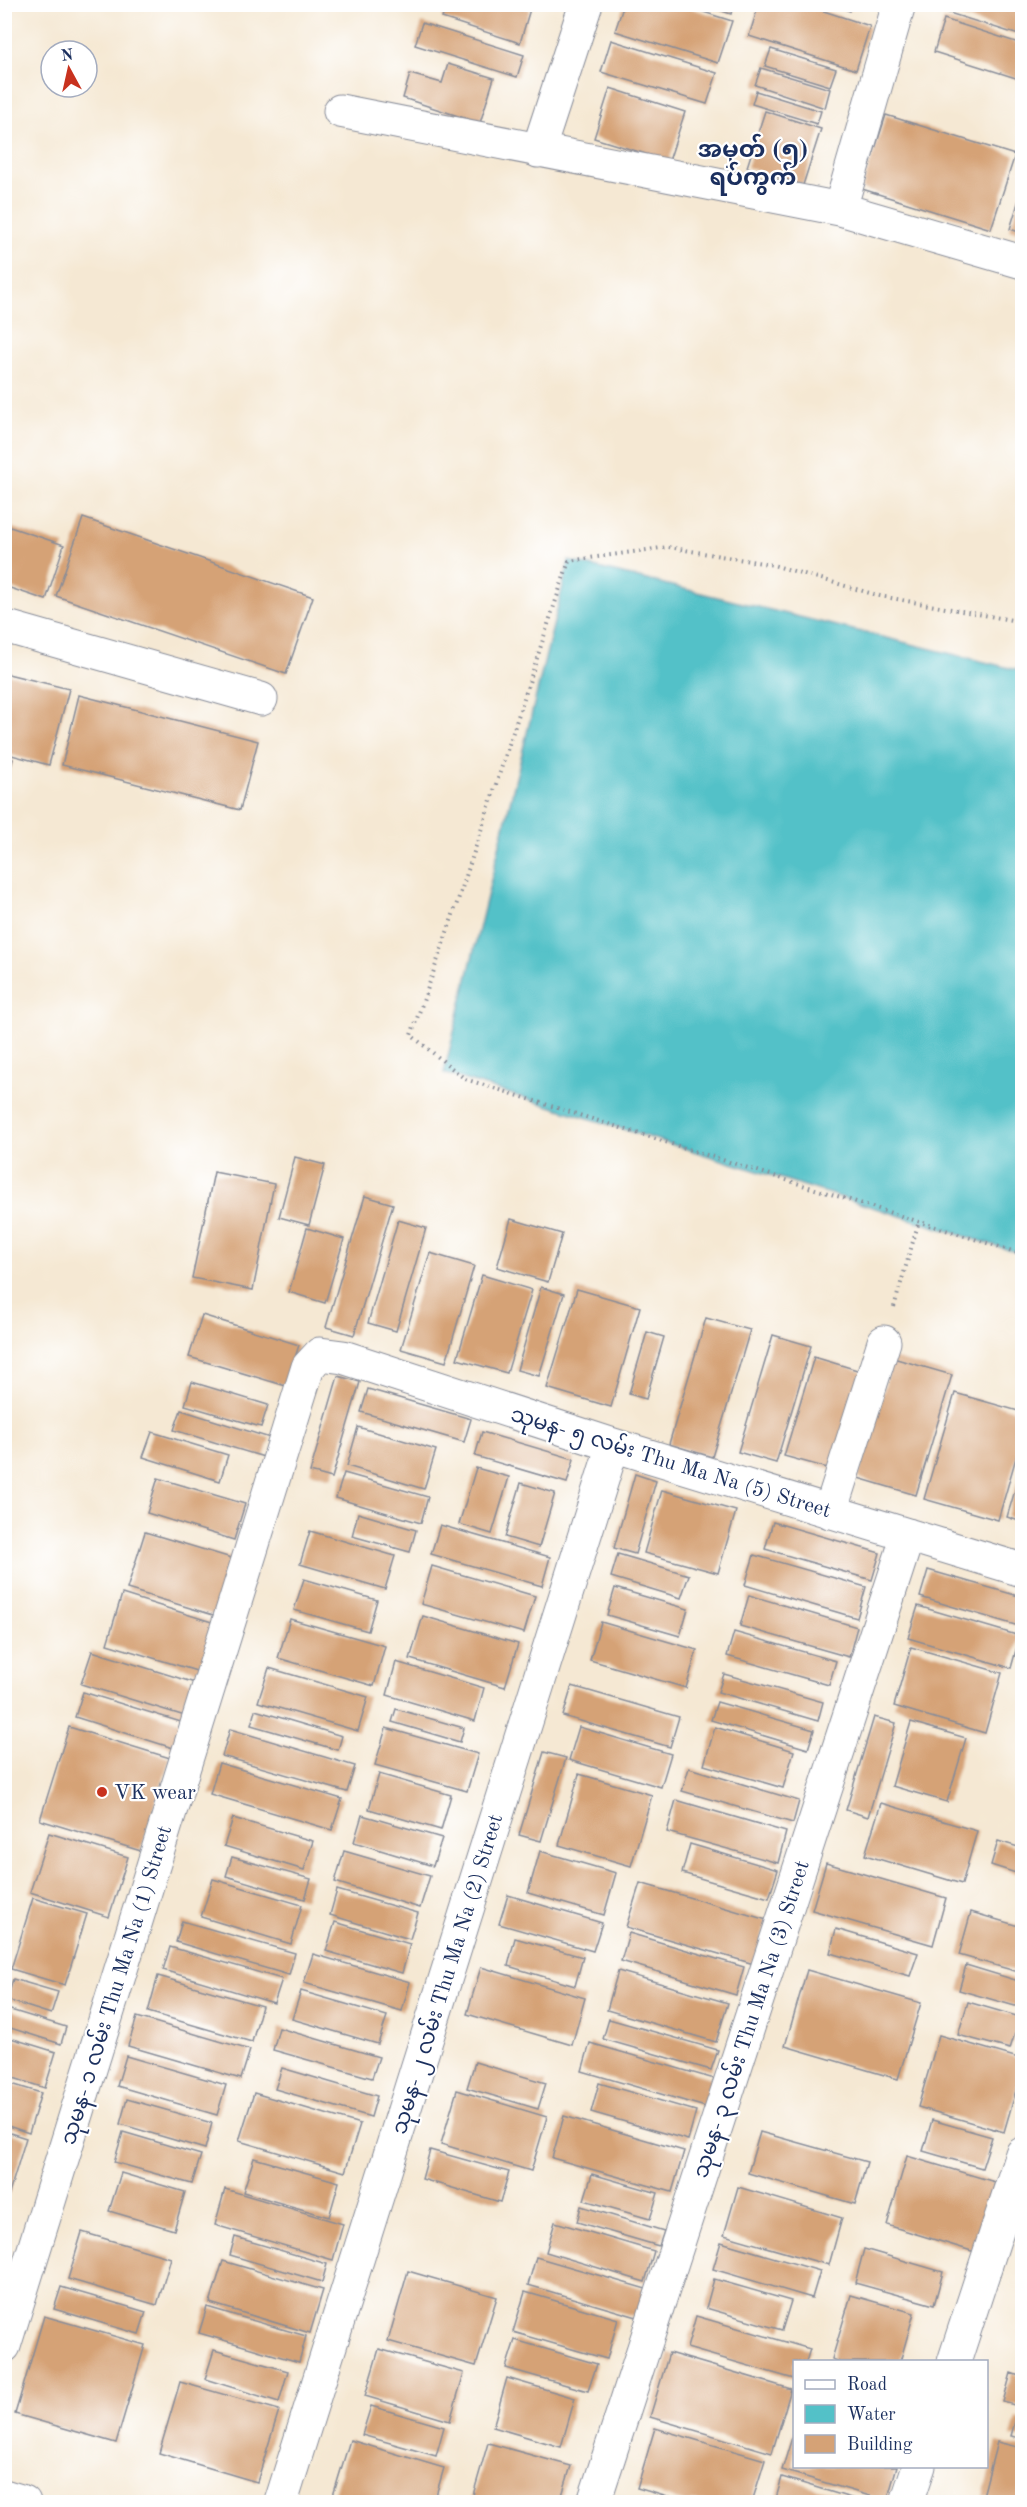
<svg xmlns="http://www.w3.org/2000/svg" width="1027" height="2507" font-family="'Old Standard TT','Noto Sans Myanmar',serif">
	<style>
		.water { fill: #53c1c8; stroke: #377893; stroke-width: 1.5 }
		.building { fill: #d5a276 }
		.lines { fill: none; stroke-linecap: round; stroke-linejoin: round }
		.minor-casing { stroke: #888c98; stroke-width: 35 }
		.tertiary-casing { stroke: #888c98; stroke-width: 35 }
		.path { stroke: #888c98; stroke-width: 4; stroke-dasharray: 1.5 4.5; stroke-linecap: butt }
		.minor { stroke: #fff; stroke-width: 33 }
		.tertiary { stroke: #fff; stroke-width: 33 }
		.poi-dot { fill: #c8321e; stroke: #fff; stroke-width: 2 }
		.labels { text-anchor: middle; stroke-width: 4.5; stroke-linejoin: round; paint-order: stroke }
		.street-label { font-size: 21px; fill: #1b2f5e; stroke: #fff }
		.poi-label { font-size: 21px; fill: #1b2f5e; stroke: #fff; text-anchor: start }
		.quarter-label { font-size: 24px; font-weight: bold; fill: #1b2f5e; stroke: #fff }
	</style>
	<rect width="100%" height="100%" fill="#fff"/>
	<filter id="ink" filterUnits="userSpaceOnUse"><feTurbulence type="fractalNoise" baseFrequency=".0167" numOctaves="2"/><feDisplacementMap in="SourceGraphic" scale="12" xChannelSelector="R" yChannelSelector="G"/><feConvolveMatrix kernelMatrix="1 2 1 2 8 2 1 2 1" color-interpolation-filters="sRGB"/></filter>
	<filter id="wash" filterUnits="userSpaceOnUse"><feTurbulence type="fractalNoise" baseFrequency=".008" numOctaves="4" result="noise"/><feDisplacementMap in="SourceGraphic" scale="24" xChannelSelector="R" yChannelSelector="G"/><feGaussianBlur stdDeviation="1.35" result="paint"/><feColorMatrix in="noise" values="0 0 0 0 0 0 0 0 0 0 0 0 0 0 0 0 0 1.4 0 .05"/><feComposite in="paint" operator="in"/></filter>
	<g filter="url(#wash)">
		<rect width="100%" height="100%" fill="#f5e8d3"/>
		<path class="water" d="M569,561L1022,671V1254L444,1073Z"/>
		<g id="blocks">
			<path class="building" d="M447,4H515L530,9L520,43L442,18Z
				M624,4H678L732,21L718,63L615,31Z
				M701,4H734L731,14Z
				M759,4H802L870,26L856,70L749,36Z
				M830,4H852L850,11Z
				M927,4L1022,5V36L927,6Z
				M944,19L1022,44V80L934,52Z
				M422,23L524,55L517,77L415,45Z
				M611,40L717,73L707,104L601,72Z
				M771,49L836,69L830,86L765,66Z
				M448,64L494,78L480,123L403,98L410,74L442,83Z
				M761,68L830,89L825,108L755,85Z
				M610,88L685,112L669,161L594,138Z
				M756,91L821,111L817,124L752,104Z
				M765,111L821,129L803,185L747,167Z
				M886,115L1015,155L991,229L862,189Z
				M1022,190V233L1010,229Z
				M83,518L313,597L286,674L56,596Z
				M4,525L64,545L46,600L4,586Z
				M4,673L69,689L49,765L4,753Z
				M79,695L258,741L240,810L62,765Z
				M4,757L13,759L5,790H4Z
				M295,1157L325,1165L309,1225L279,1217Z
				M214,1172L274,1184L253,1290L192,1278Z
				M365,1196L393,1204L354,1335L326,1327Z
				M511,1219L562,1234L548,1282L497,1267Z
				M398,1220L426,1228L396,1331L368,1323Z
				M307,1228L344,1239L325,1303L289,1292Z
				M430,1253L474,1266L446,1362L401,1349Z
				M482,1275L532,1290L507,1373L457,1359Z
				M541,1287L564,1294L539,1376L517,1370Z
				M577,1289L640,1307L611,1407L547,1388Z
				M202,1315L299,1345L286,1386L189,1357Z
				M706,1318L750,1330L712,1457L669,1444Z
				M647,1332L664,1337L646,1399L629,1394Z
				M773,1335L811,1346L776,1463L738,1452Z
				M814,1357L864,1372L835,1470L784,1456Z
				M893,1358L952,1375L916,1495L858,1478Z
				M338,1376L360,1382L332,1478L310,1472Z
				M192,1382L268,1405L261,1427L185,1405Z
				M368,1389L471,1419L464,1442L361,1412Z
				M955,1393L1022,1412V1437L998,1520L924,1499Z
				M181,1410L270,1438L264,1457L174,1430Z
				M358,1427L436,1450L424,1489L347,1466Z
				M152,1432L228,1455L220,1481L143,1457Z
				M482,1432L574,1459L567,1483L475,1456Z
				M1022,1467V1522L1007,1517Z
				M476,1468L509,1477L492,1534L459,1524Z
				M344,1473L428,1497L421,1523L336,1498Z
				M635,1474L656,1481L635,1554L614,1548Z
				M158,1478L245,1504L234,1540L147,1513Z
				M521,1483L555,1493L539,1547L505,1537Z
				M662,1490L736,1511L718,1573L644,1553Z
				M358,1513L416,1530L410,1552L352,1536Z
				M773,1522L880,1553L872,1580L765,1549Z
				M440,1525L550,1557L542,1586L431,1554Z
				M310,1531L395,1556L385,1589L300,1564Z
				M145,1532L238,1560L220,1617L127,1589Z
				M618,1554L689,1575L681,1598L611,1577Z
				M754,1555L866,1587L857,1618L745,1585Z
				M432,1566L535,1596L524,1633L421,1604Z
				M928,1570L1022,1597V1627L920,1597Z
				M304,1579L377,1600L368,1631L294,1610Z
				M615,1588L688,1609L680,1636L607,1615Z
				M122,1594L215,1623L200,1672L107,1644Z
				M749,1595L857,1627L849,1657L740,1626Z
				M918,1606L1020,1636L1011,1668L908,1638Z
				M423,1616L518,1644L505,1687L410,1659Z
				M290,1619L385,1646L374,1686L278,1658Z
				M601,1622L697,1650L686,1688L590,1660Z
				M734,1632L836,1661L829,1685L727,1656Z
				M911,1647L1002,1673L985,1733L894,1706Z
				M92,1651L195,1683L185,1716L81,1684Z
				M396,1662L484,1688L475,1721L387,1695Z
				M269,1668L368,1697L358,1731L258,1702Z
				M724,1674L823,1702L818,1721L718,1692Z
				M572,1686L679,1717L670,1747L563,1716Z
				M83,1692L181,1722L173,1748L75,1717Z
				M717,1702L814,1730L808,1749L711,1720Z
				M396,1709L464,1728L460,1742L392,1722Z
				M255,1710L342,1736L338,1750L251,1725Z
				M874,1717L896,1723L868,1817L846,1810Z
				M911,1722L966,1738L947,1802L892,1786Z
				M69,1727L170,1758L141,1851L40,1820Z
				M579,1727L671,1754L661,1787L569,1760Z
				M715,1727L794,1751L783,1788L704,1765Z
				M386,1728L478,1754L467,1791L375,1765Z
				M230,1729L355,1766L347,1792L222,1756Z
				M544,1752L566,1758L541,1841L519,1835Z
				M219,1763L342,1799L332,1830L210,1794Z
				M689,1768L799,1801L793,1823L682,1791Z
				M379,1774L451,1795L441,1830L369,1809Z
				M579,1774L652,1795L631,1866L559,1845Z
				M676,1800L786,1832L778,1863L667,1832Z
				M881,1803L977,1831L962,1884L865,1855Z
				M362,1815L442,1838L433,1866L354,1842Z
				M233,1818L313,1841L304,1870L224,1846Z
				M49,1833L128,1857L109,1917L30,1892Z
				M998,1841L1022,1848V1875L991,1865Z
				M690,1844L778,1870L769,1898L682,1873Z
				M344,1851L430,1876L420,1908L335,1882Z
				M540,1851L616,1873L604,1915L528,1893Z
				M232,1857L311,1879L305,1899L226,1876Z
				M826,1863L946,1898L933,1945L812,1910Z
				M213,1879L302,1905L291,1944L201,1917Z
				M640,1883L767,1920L754,1964L626,1927Z
				M337,1890L418,1913L410,1939L330,1915Z
				M508,1895L602,1923L593,1951L499,1924Z
				M33,1898L87,1914L65,1985L11,1969Z
				M971,1912L1022,1927V1973L959,1955Z
				M182,1921L295,1953L289,1975L176,1942Z
				M335,1922L410,1944L402,1973L326,1951Z
				M836,1929L918,1953L910,1976L830,1953Z
				M629,1933L744,1967L736,1995L621,1961Z
				M515,1938L583,1957L575,1986L508,1966Z
				M170,1947L282,1979L274,2003L163,1970Z
				M313,1954L410,1982L402,2011L304,1983Z
				M966,1965L1022,1982V2008L959,1990Z
				M481,1967L585,1998L572,2045L467,2014Z
				M807,1970L921,2003L898,2079L785,2046Z
				M618,1971L728,2003L716,2042L607,2010Z
				M158,1976L262,2006L252,2042L148,2012Z
				M13,1979L58,1992L51,2014L7,2000Z
				M301,1991L387,2016L378,2044L292,2019Z
				M968,2002L1020,2017L1010,2049L958,2035Z
				M4,2008L66,2027L61,2044L4,2026Z
				M137,2017L250,2050L241,2079L128,2046Z
				M609,2019L718,2050L711,2070L603,2039Z
				M279,2028L379,2057L372,2078L273,2050Z
				M939,2035L1022,2059V2070L1004,2132L918,2107Z
				M4,2036L56,2052L45,2088L4,2075Z
				M590,2043L718,2080L709,2108L582,2071Z
				M126,2056L226,2085L217,2115L117,2086Z
				M475,2062L546,2083L538,2109L467,2088Z
				M282,2068L377,2096L371,2117L275,2089Z
				M5,2082L41,2093L29,2133L5,2125Z
				M599,2083L696,2111L688,2140L591,2112Z
				M457,2090L547,2117L531,2171L441,2144Z
				M254,2093L360,2124L345,2172L239,2141Z
				M127,2099L212,2123L205,2149L120,2124Z
				M564,2116L684,2151L672,2192L552,2158Z
				M932,2120L992,2137L982,2168L923,2151Z
				M4,2131L26,2138L9,2194L4,2193Z
				M123,2132L201,2155L192,2184L114,2162Z
				M760,2132L867,2162L855,2204L748,2173Z
				M430,2150L509,2172L500,2202L422,2179Z
				M907,2156L995,2182L975,2252L887,2225Z
				M254,2158L339,2182L329,2217L243,2192Z
				M121,2173L185,2192L174,2230L109,2211Z
				M592,2174L658,2193L650,2219L584,2200Z
				M738,2187L842,2218L829,2265L724,2235Z
				M225,2189L343,2224L333,2260L215,2225Z
				M581,2206L664,2231L659,2246L577,2222Z
				M555,2222L654,2251L645,2282L546,2252Z
				M82,2232L171,2258L157,2305L68,2279Z
				M235,2237L327,2264L322,2282L230,2255Z
				M721,2242L820,2271L812,2298L713,2269Z
				M864,2249L943,2272L934,2305L855,2283Z
				M536,2257L646,2289L637,2317L528,2285Z
				M223,2261L323,2290L310,2333L210,2303Z
				M408,2271L497,2297L476,2366L388,2341Z
				M714,2279L791,2301L782,2330L706,2308Z
				M61,2287L146,2312L139,2334L54,2309Z
				M525,2292L618,2319L607,2359L513,2332Z
				M851,2295L914,2313L900,2362H840L832,2359Z
				M207,2307L306,2336L299,2362L199,2333Z
				M44,2316L145,2345L116,2443L15,2414Z
				M696,2316L810,2349L806,2362H794V2379L687,2348Z
				M515,2340L597,2364L588,2391L506,2368Z
				M379,2349L464,2373L450,2421L365,2396Z
				M214,2350L288,2371L279,2402L205,2379Z
				M669,2353L791,2389L772,2453L650,2417Z
				M1011,2373L1022,2377V2407L1003,2402Z
				M507,2378L575,2398L561,2447L493,2427Z
				M180,2382L279,2410L257,2482L159,2453Z
				M371,2406L444,2427L436,2456L362,2435Z
				M1016,2418L1022,2420V2438L1011,2436Z
				M655,2428L765,2460L752,2502H685L637,2488Z
				M794,2431V2466H897L887,2501L782,2470Z
				M350,2440L444,2468L434,2502H344L332,2499Z
				M997,2442L1022,2448V2502H1011L983,2496Z
				M488,2443L571,2466L560,2502H471Z
				M782,2477L864,2502H775Z"/>
		</g>
	</g>
	<g filter="url(#ink)">
		<use href="#blocks" fill-opacity="0" stroke="#888c98" stroke-width="1.5"/>
		<g class="lines">
			<g class="minor-casing">
				<path id="minor" d="M340,111L840,209L1022,262
					M538,151L586,4
					M840,209L899,4
					M4,626L261,699
					M830,1512L884,1342
					M4,2346L308,1367L320,1354L343,1357L613,1445L1022,1570
					M954,2362L1022,2154
					M281,2502L613,1445
					M594,2502L908,1535
					M907,2502L919,2466"/>
			</g>
			<g class="tertiary-casing">
				<path id="tertiary" d="M4,2496L24,2502"/>
			</g>
			<path class="path" d="M1022,622L880,596L773,565L668,547L569,561C516,719 468,878 411,1035L465,1079L1022,1254
				M894,1307L919,1221"/>
			<use href="#minor" class="minor"/>
			<use href="#tertiary" class="tertiary"/>
		</g>
	</g>
	<circle class="poi-dot" cx="102" cy="1792" r="6"/>
	<g class="labels">
		<g class="street-label">
			<text transform="translate(671 1462) rotate(17)" y="7">သုမန- ၅ လမ်း Thu Ma Na (5) Street</text>
			<text transform="translate(447 1974) rotate(-73)" y="7">သုမန- ၂ လမ်း Thu Ma Na (2) Street</text>
			<text transform="translate(116 1985) rotate(-73)" y="7">သုမန- ၁ လမ်း Thu Ma Na (1) Street</text>
			<text transform="translate(751 2019) rotate(-72)" y="7">သုမန- ၃ လမ်း Thu Ma Na (3) Street</text>
		</g>
		<g class="poi-label">
			<text x="114" y="1799">VK wear</text>
		</g>
		<g class="quarter-label">
			<text x="753" y="157">အမှတ် (၅)<tspan x="753" dy="28">ရပ်ကွက်</tspan></text>
		</g>
	</g>
	<rect width="1027" height="2507" fill="none" stroke="#fff" stroke-width="24"/>
	<rect x="793" y="2360" width="195" height="108" fill="#ffffff" stroke="#a4acbf" stroke-width="1.5"/>
	<rect x="805" y="2380" width="30" height="9" fill="#ffffff" stroke="#a4acbf" stroke-width="1.5"/>
	<text x="847" y="2390" font-size="18" fill="#1b2f5e">Road</text>
	<rect x="805" y="2405" width="30" height="18" fill="#53c1c8" stroke="#a4acbf" stroke-width="1.5"/>
	<text x="847" y="2420" font-size="18" fill="#1b2f5e">Water</text>
	<rect x="805" y="2435" width="30" height="18" fill="#d5a276" stroke="#a4acbf" stroke-width="1.5"/>
	<text x="847" y="2450" font-size="18" fill="#1b2f5e">Building</text>
	<g transform="translate(69 69) rotate(352)"><circle r="28" fill="#ffffff" stroke="#a4acbf" stroke-width="1.5"/>
	<path d="M0-4.5L10 22L0 15L-10 22Z" fill="#c8321e"/>
	<text y="-9" font-size="16" font-weight="bold" text-anchor="middle" fill="#1b2f5e">N</text>
	</g>
</svg>
